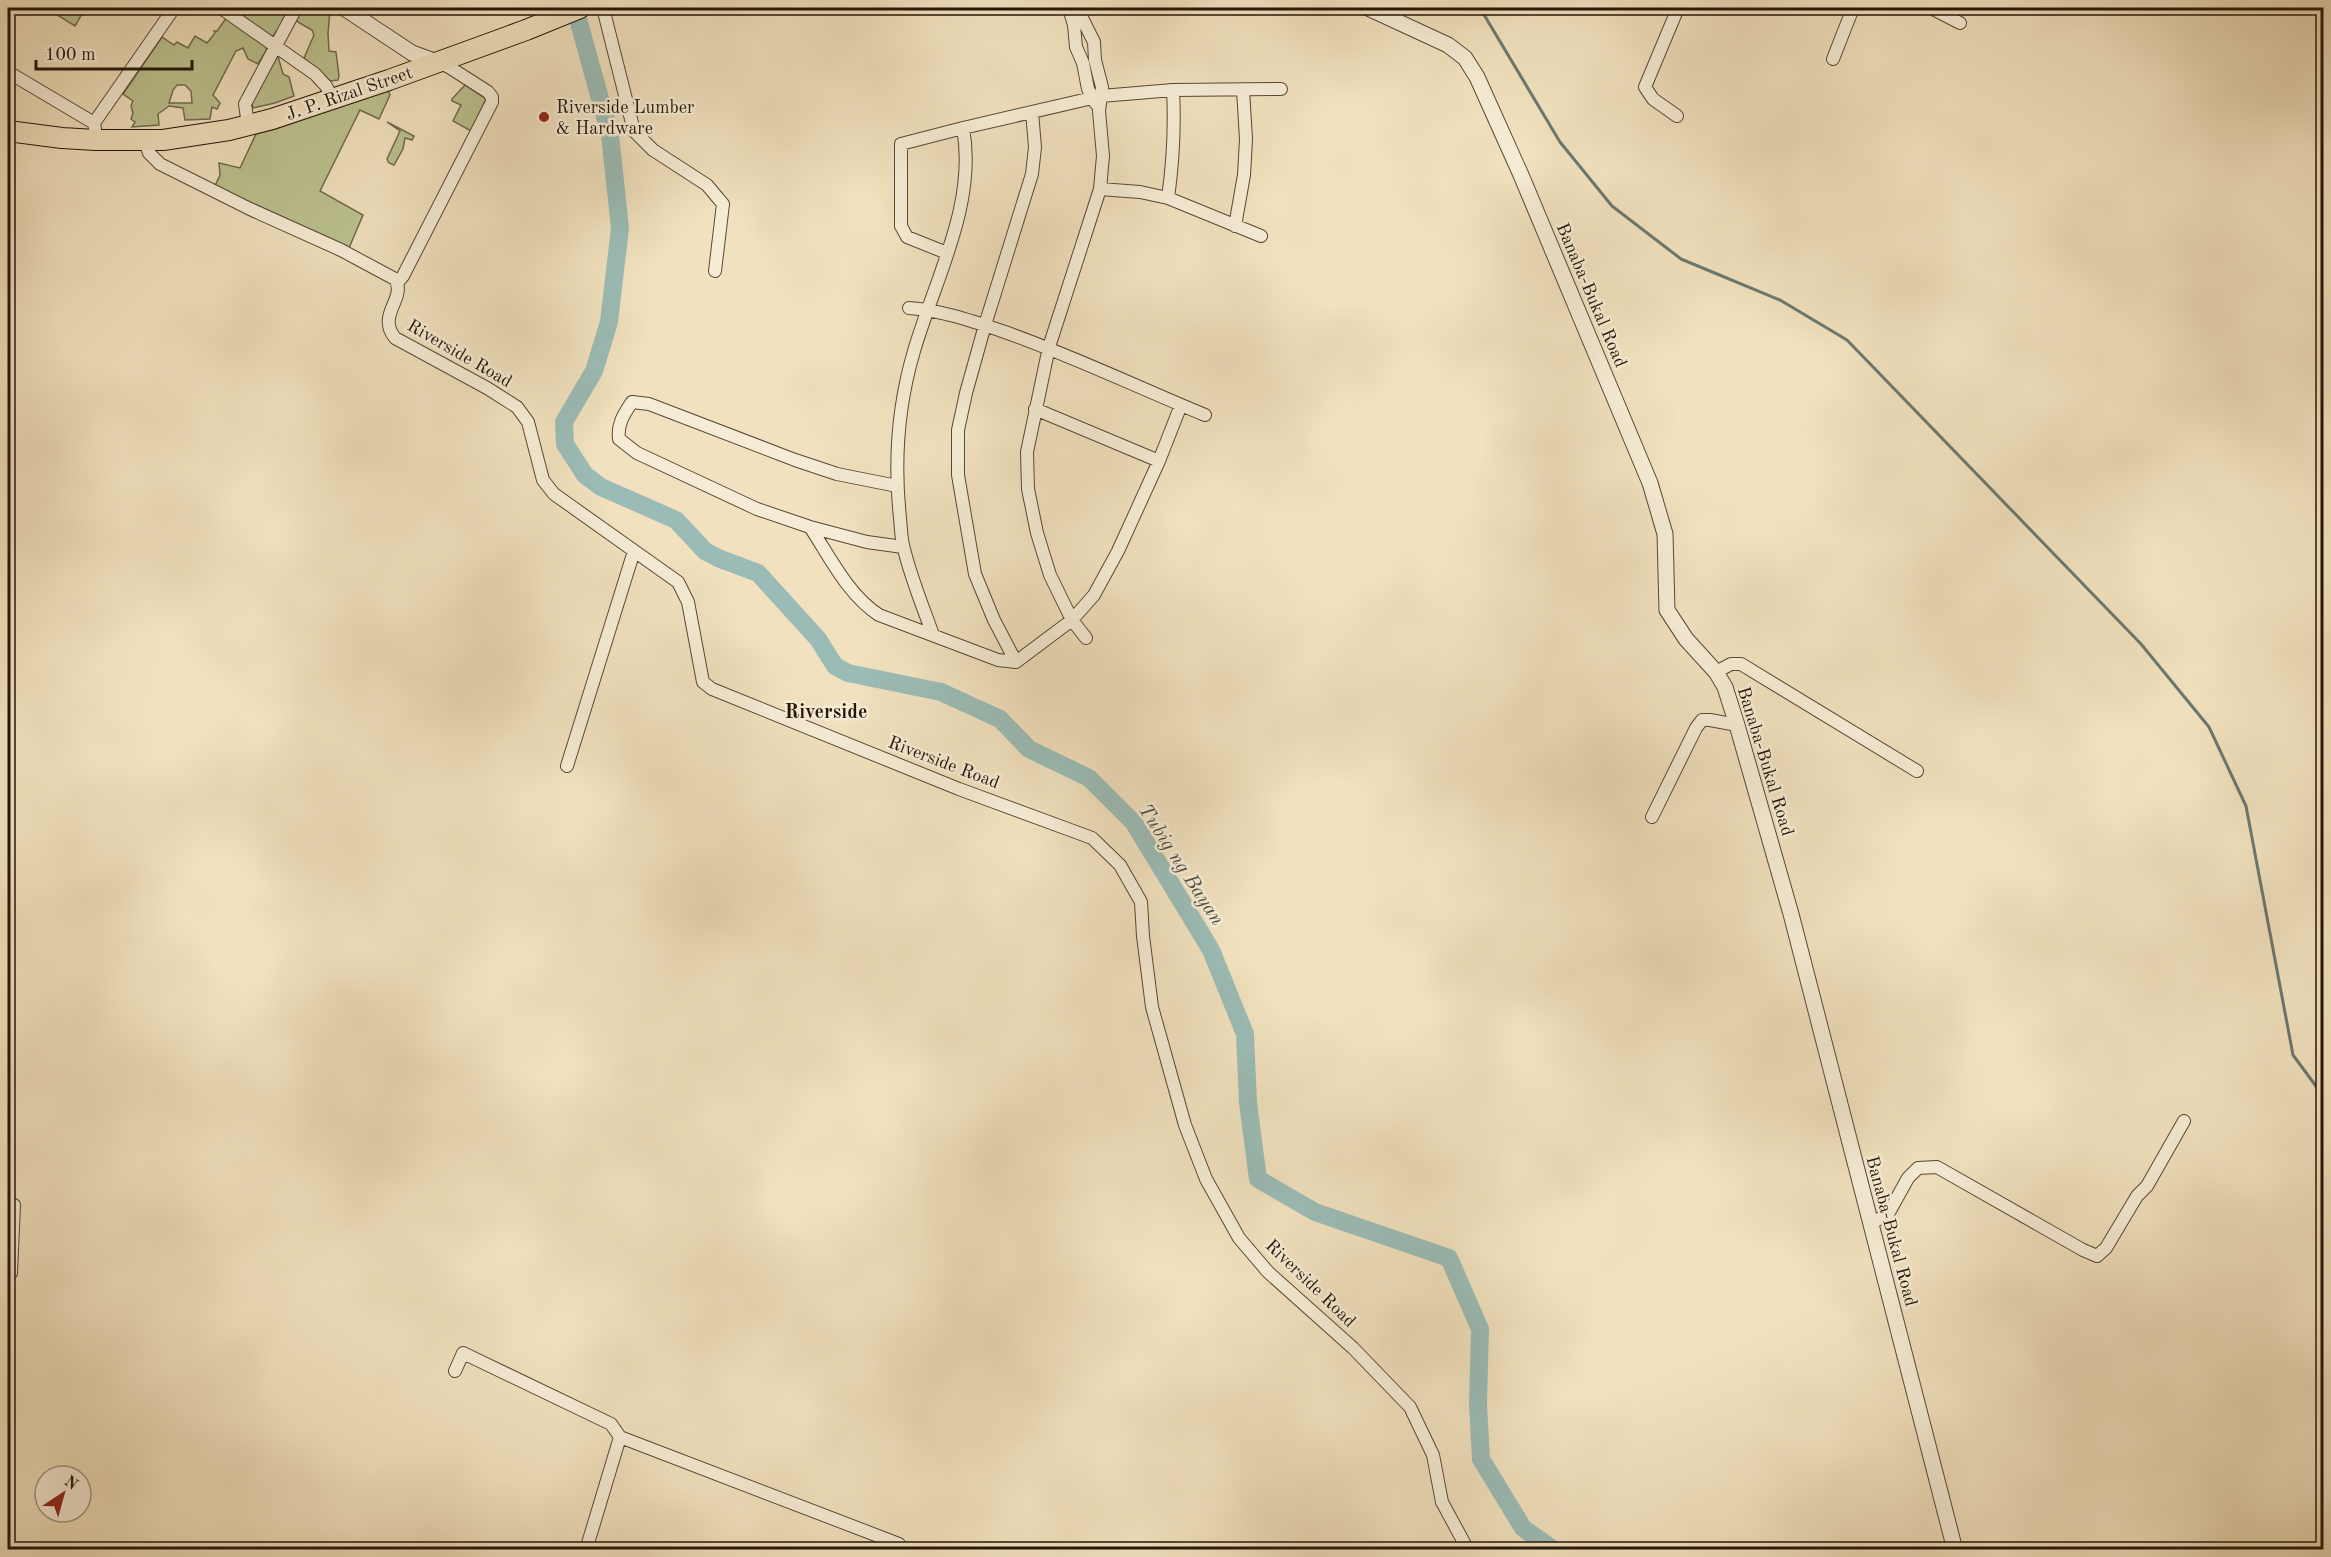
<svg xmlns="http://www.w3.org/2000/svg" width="2331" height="1557" font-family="'Old Standard TT',serif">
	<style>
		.green { fill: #bcc290; stroke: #706c4c; stroke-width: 1.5; fill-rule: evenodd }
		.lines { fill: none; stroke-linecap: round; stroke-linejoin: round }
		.stream { stroke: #6b7970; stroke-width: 3 }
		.river { stroke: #9bbcb6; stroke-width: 18 }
		.minor-casing { stroke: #574836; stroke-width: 14 }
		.tertiary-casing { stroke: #574836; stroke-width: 17 }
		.primary-casing { stroke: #241508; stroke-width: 22 }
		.minor { stroke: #f6ecd5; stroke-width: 12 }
		.tertiary { stroke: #f6ecd5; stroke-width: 15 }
		.primary { stroke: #f1e1be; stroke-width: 20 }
		.poi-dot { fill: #8f2418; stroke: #f6ecd5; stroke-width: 2 }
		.labels { text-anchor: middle; stroke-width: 5; stroke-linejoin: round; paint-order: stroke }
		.street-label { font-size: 18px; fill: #241508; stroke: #f6ecd5 }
		.poi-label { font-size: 18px; fill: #241508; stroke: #f6ecd5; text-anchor: start }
		.neighbourhood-label { font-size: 20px; font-weight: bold; fill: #241508; stroke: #f6ecd5 }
		.water-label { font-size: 20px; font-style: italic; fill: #4e4f45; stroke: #f6ecd5 }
	</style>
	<rect width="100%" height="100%" fill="#f1e1be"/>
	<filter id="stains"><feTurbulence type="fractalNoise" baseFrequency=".00333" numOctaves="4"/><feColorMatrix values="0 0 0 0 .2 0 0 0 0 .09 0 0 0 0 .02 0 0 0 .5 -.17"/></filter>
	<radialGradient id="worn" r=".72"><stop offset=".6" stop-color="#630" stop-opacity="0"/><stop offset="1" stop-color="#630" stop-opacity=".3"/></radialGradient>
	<path class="green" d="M46,8H80L78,11L82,14L75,26Z
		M229,8H287L283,23L272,37Z
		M303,8L330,9L328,34L329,51L336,52L339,76L338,80L330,81L304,58L314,35L312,30L296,21Z
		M227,17L267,45L266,51L258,64L248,59L243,48L236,51L213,95L220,103L217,109L212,107L210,119L185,120L183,108L169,106L158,114L159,125L132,127L135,122L131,119L133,113L131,106L133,101L123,94L162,37L174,45L177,42L188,48L195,36L207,43L215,33L214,31H217ZM177,85H185L191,91L192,103H169L173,90Z
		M277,53L283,74L289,77L294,96L275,103L253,108L251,101Z
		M465,85L486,99L471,131L453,121L461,105L452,101V99Z
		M388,90L390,95L379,119L360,110L320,191L363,215L349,248L215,186L220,175L219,163L240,168L256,134L275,129Z
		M387,122L414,136L412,140L405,138L403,149L394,165L389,163L387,159L400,131Z"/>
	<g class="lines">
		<path class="stream" d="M1480,8L1560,142L1612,206L1681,259L1780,300L1847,340L2141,644L2209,727L2246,806L2293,1055L2324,1097"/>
		<path class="river" d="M575,8L610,135L620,228L609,322L594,371L564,422L565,444L585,475L601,487L676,520L705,551L718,558L758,573L818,639L835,666L848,673L941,692L1000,719L1029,749L1089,778L1134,823L1211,950L1245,1034L1248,1103L1258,1179L1315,1212L1449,1258L1480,1329L1478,1405L1481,1459L1523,1528L1554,1550"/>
		<g class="minor-casing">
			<path id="minor" d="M221,8L315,74L326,86L333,99
				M603,8L634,131L653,150L707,185L723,204L715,271
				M1069,8L1074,25L1076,47L1083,63L1088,89L1096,104
				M1077,8L1094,42L1095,60L1102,87L1099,111L1103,156L1100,189L1049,347L1027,452L1028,489L1037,533L1050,575L1072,620L1086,638
				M1931,8L1960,23
				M2083,8H2084
				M8,9V8
				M1833,59L1853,8
				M8,72L94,123L95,129
				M1677,116L1653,99L1645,87L1678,8
				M94,123L174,8
				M248,125L245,104L296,8
				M144,139L149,153L160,164L250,209L341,250L395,279C407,299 376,314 395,338L487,388L517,407L528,422L543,480L554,494L678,582L688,602L703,682L712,689L959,789L1092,838L1120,865L1141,902L1143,936L1152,1007L1185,1125L1206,1179L1239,1238L1268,1272L1353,1348L1410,1407L1433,1455L1442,1502L1468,1550
				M1100,189L1140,192L1168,198L1261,236
				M1168,198C1173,162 1175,127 1173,90
				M1235,226L1244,175L1246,139L1243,90
				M947,253L907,237L901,226V144L963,128L1101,96L1173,90L1281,89
				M398,282L403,276L492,102V97L488,92L449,67L437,62
				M909,308C940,310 972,321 1002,331C1071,355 1137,387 1205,415
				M1035,409L1159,461
				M897,486L837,474L795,460L649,404L632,402C624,414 617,424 619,439L637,453L757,509L810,527L867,542L903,547
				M810,527C830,557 848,595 879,615L998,660L1016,662L1072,620L1094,595L1118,551L1159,461L1181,405
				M933,635C923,607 911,578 904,549C901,539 901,528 900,518C894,462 898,405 914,351C935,279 977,204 963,128
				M1016,662L994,620L975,574L958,475V430L966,393L985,325L1032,174L1035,147L1032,112
				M1716,672L1731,664H1741L1917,771
				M567,766L634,551
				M1652,817L1696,728L1702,720H1710L1737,725
				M8,1202L14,1205L11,1273L8,1276
				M1870,1224L1888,1214L1908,1178L1918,1168L1937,1167L2083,1250L2097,1256L2106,1248L2137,1196L2147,1186L2184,1121
				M455,1371L463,1353L611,1424L620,1437L899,1544
				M586,1550L620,1437"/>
		</g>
		<g class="tertiary-casing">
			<path id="tertiary" d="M344,8L412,53L437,62
				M1368,8L1448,45L1465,58L1477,77L1521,175L1650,483L1665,534L1667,610L1686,639L1716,672L1725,687L1737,725L1791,914L1955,1550"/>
		</g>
		<g class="primary-casing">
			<path id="primary" d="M8,131L62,138L96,140H163L229,130L272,119L389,80L526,30L580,8"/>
		</g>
		<use href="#minor" class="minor"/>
		<use href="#tertiary" class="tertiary"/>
		<use href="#primary" class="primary"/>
	</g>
	<circle class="poi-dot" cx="544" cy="117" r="6"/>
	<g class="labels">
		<g class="street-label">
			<text transform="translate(349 93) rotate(-19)" y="6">J. P. Rizal Street</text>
			<text transform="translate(1592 295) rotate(67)" y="6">Banaba-Bukal Road</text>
			<text transform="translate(460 353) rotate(30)" y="6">Riverside Road</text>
			<text transform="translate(1766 761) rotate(73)" y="6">Banaba-Bukal Road</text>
			<text transform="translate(944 762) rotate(21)" y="6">Riverside Road</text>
			<text transform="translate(1892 1231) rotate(75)" y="6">Banaba-Bukal Road</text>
			<text transform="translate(1311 1283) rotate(44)" y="6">Riverside Road</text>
		</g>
		<g class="poi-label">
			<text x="556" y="113">Riverside Lumber<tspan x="556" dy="21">&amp; Hardware</tspan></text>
		</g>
		<g class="neighbourhood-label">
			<text x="826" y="718">Riverside</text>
		</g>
		<g class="water-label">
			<text transform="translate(1182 864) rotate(57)" y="7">Tubig ng Bayan</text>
		</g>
	</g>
	<rect width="2331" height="1557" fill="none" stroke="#f1e1be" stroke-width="30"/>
	<rect x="9" y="9" width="2313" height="1539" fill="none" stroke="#241508" stroke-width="3"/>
	<rect x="15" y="15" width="2301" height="1527" fill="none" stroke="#241508" stroke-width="1.5"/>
	<g transform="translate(63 1494) rotate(36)"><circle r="28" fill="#f6ecd5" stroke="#a29683" stroke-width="1.5"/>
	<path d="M0-4.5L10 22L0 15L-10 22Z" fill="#8f2418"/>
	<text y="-9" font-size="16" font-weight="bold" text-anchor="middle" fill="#241508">N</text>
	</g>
	<path d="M36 60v9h156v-9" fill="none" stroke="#241508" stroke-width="3"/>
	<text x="45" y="60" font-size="18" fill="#241508" stroke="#f6ecd5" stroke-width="4.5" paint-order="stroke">100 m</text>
	<rect width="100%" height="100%" filter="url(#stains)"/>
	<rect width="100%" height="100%" fill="url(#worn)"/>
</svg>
